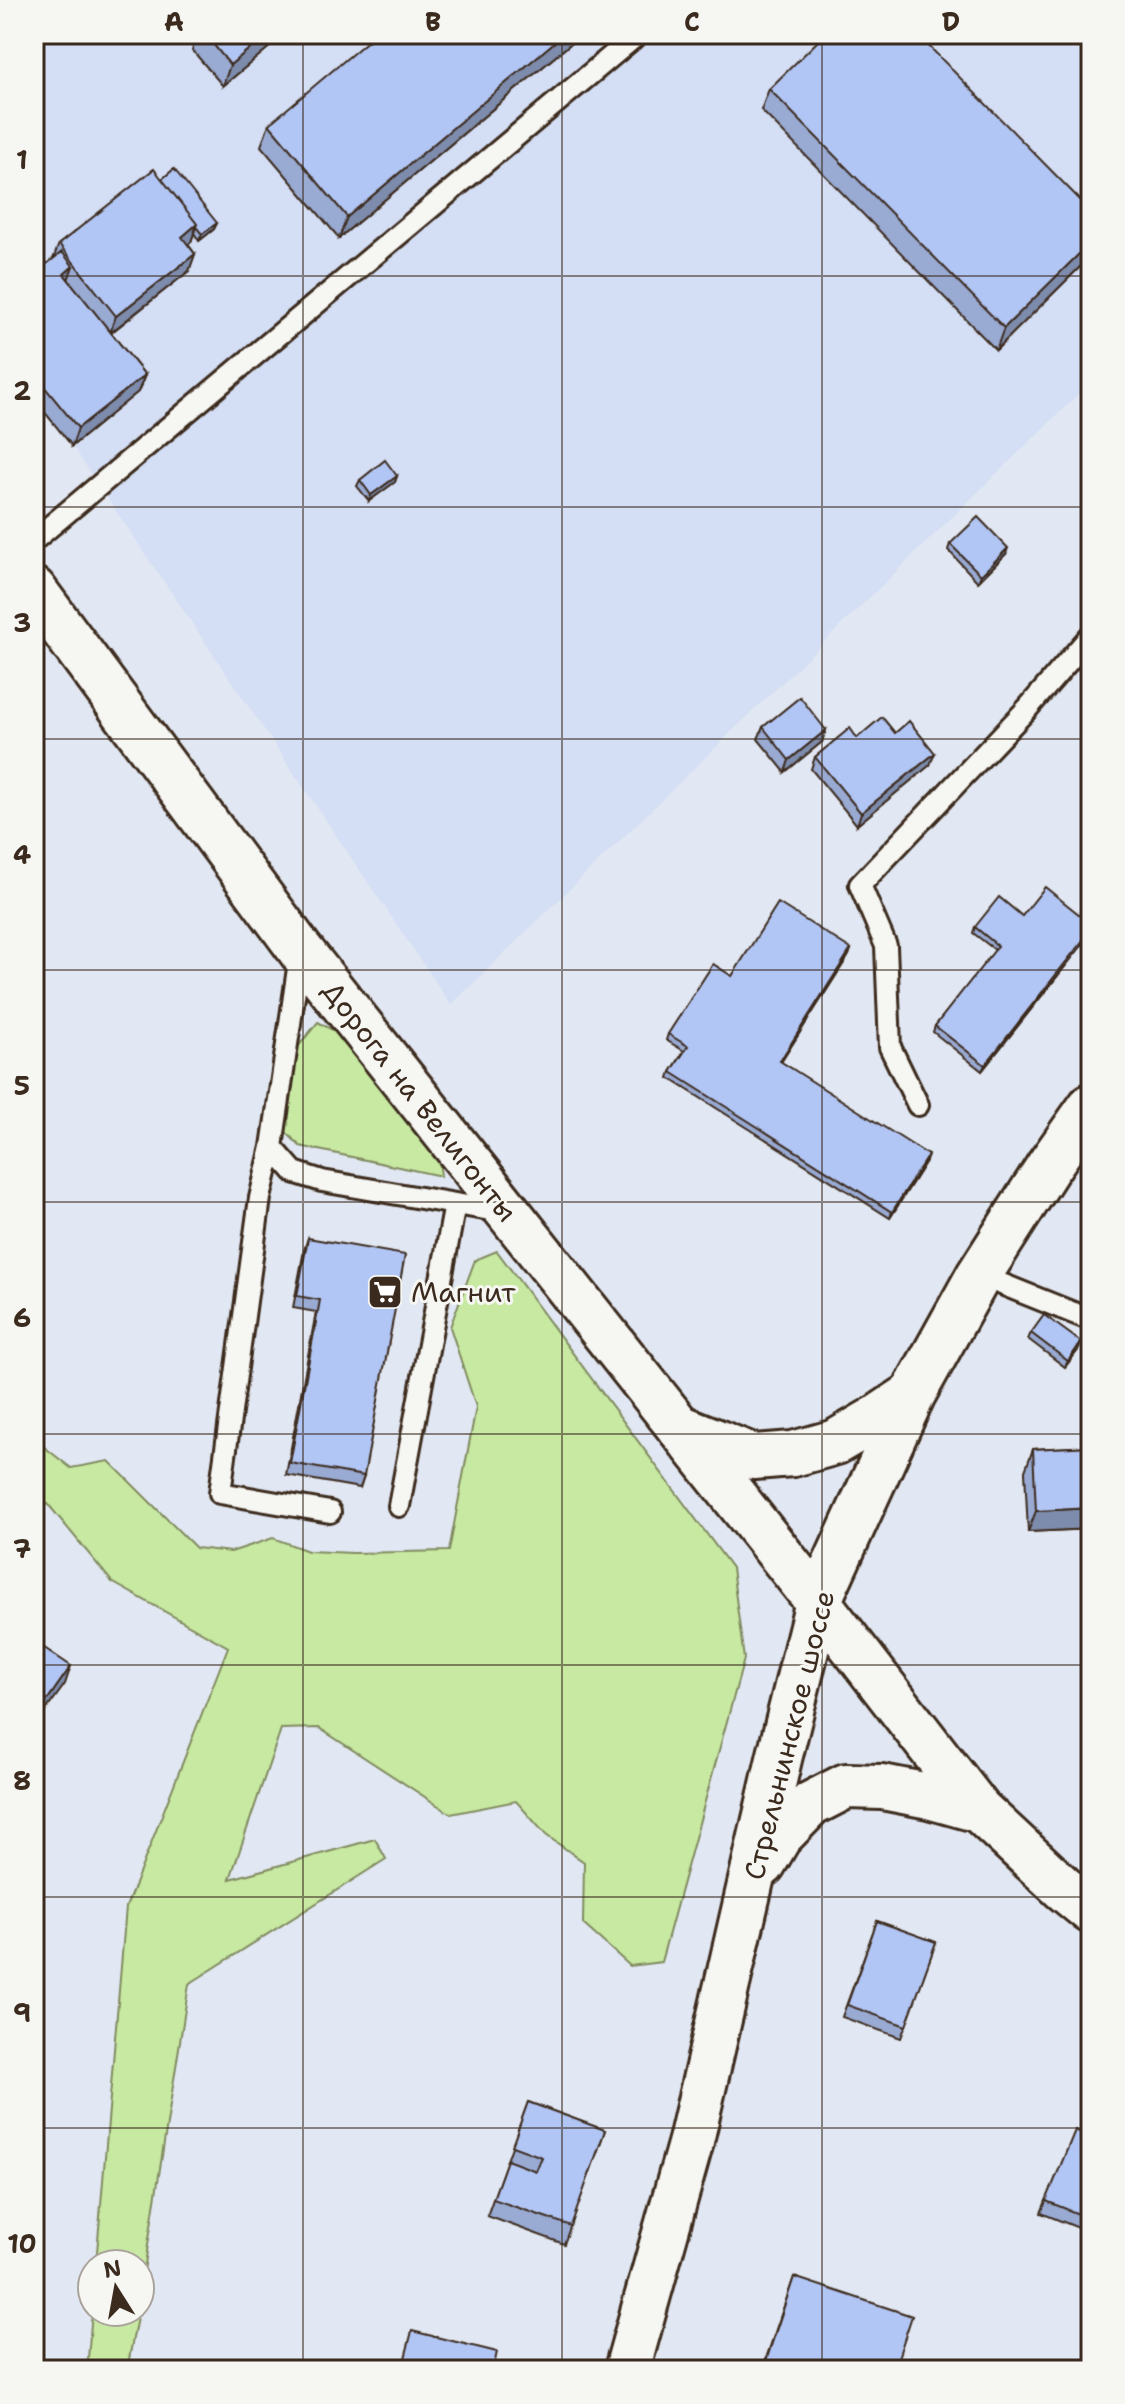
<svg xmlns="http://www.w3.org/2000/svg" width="1125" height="2404" font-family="'Shantell Sans',sans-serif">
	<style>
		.built { fill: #d4def4 }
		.green { fill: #c7e9a2; stroke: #818a60; stroke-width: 2 }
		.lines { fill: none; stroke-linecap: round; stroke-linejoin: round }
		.service-casing { stroke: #3b2a1e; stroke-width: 26 }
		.tertiary-casing { stroke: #3b2a1e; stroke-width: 50 }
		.secondary-casing { stroke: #3b2a1e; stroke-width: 50 }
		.service { stroke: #f6f6f2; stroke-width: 20 }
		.tertiary { stroke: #f6f6f2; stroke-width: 44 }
		.secondary { stroke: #f6f6f2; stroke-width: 44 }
		.wall { fill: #99aad3; stroke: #3b2a1e; stroke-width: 2 }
		.shaded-wall { fill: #7d8bac; stroke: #3b2a1e; stroke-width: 2 }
		.building { fill: #b2c6f5; stroke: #3b2a1e; stroke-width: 2 }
		.grid { fill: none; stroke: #3b2a1e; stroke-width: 2; stroke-opacity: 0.55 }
		.labels { text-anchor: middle; stroke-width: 6; stroke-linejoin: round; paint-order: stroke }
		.street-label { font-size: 28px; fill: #3b2a1e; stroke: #f6f6f2 }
		.poi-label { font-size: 28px; fill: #3b2a1e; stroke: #f6f6f2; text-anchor: start }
		.neatline { fill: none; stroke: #3b2a1e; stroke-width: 3 }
		.grid-label { font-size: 26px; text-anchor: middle; font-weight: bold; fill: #3b2a1e }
	</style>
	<rect width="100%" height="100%" fill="#e2e8f3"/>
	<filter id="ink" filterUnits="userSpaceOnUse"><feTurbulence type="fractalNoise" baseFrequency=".0125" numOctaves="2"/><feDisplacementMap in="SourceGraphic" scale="16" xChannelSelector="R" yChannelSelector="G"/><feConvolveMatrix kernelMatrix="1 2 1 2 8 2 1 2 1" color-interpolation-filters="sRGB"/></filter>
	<g filter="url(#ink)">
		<path class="built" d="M34,34H1091V382L451,1005L72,446L34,399Z"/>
		<path class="green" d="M318,1022L347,1038L438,1151L441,1176L300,1146L286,1132L287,1099L296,1049Z
			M497,1251L732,1568L744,1659L661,1962L630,1966L583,1924L584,1862L546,1835L516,1801L451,1814L319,1728L281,1729L230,1879L375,1839L386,1859L189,1984L140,2296V2264H96L126,1907L228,1647L112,1582L48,1504L34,1509V1439L71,1468L109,1461L196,1548L231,1552L273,1538L308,1551L353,1553L449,1551L476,1407L450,1327L475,1260Z
			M92,2312H138L127,2370H87Z"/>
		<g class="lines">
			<g class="service-casing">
				<path id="service" d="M34,540L638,34
					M300,955L272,1147L294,1172L322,1181L502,1212
					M918,1105L890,1047L886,946L860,885L1027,709L1091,635
					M272,1147L260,1198L220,1493L330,1512
					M979,1275L1091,1320
					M399,1506L455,1204"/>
			</g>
			<g class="tertiary-casing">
				<path id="tertiary" d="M34,590L301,951L818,1602"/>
			</g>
			<g class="secondary-casing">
				<path id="secondary" d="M679,1427L754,1457L793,1454L836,1442L877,1418L913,1394
					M818,1602L979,1810L1063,1888L1091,1911
					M763,1864L779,1837L811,1804L846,1786L882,1787L929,1796L979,1810
					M627,2370L691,2141L779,1759L818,1602L913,1394L979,1275L1048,1167L1091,1106"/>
			</g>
			<use href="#service" class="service"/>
			<use href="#tertiary" class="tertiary"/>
			<use href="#secondary" class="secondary"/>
		</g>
		<path class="wall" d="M198,34H285L223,86L192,50Z
			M582,34L339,238L261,146L269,124Z
			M769,89L1091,211V256L996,350L761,110Z
			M162,179L217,223L214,229L199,241L194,233L191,242L188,244L195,254L189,271L111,333L145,375L138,392L72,446L34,399V274L53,259L59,244Z
			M397,476L395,482L369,501L357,486L360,480Z
			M950,544L1006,554L978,582L948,550Z
			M763,727L822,742L785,772L758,739Z
			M895,733L930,765L857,825L811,769L815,757L857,738Z
			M1022,916L1091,924V934L982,1071L933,1032L935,1026L995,950L973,933L975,927Z
			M851,949L849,955L781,1062L926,1161L890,1218L669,1078L671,1072L684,1051L666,1040L668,1034L732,976Z
			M308,1238L364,1476L360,1488L286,1475L316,1312L293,1308L304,1250Z
			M1031,1333L1081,1342L1079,1349L1065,1367L1028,1339Z
			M1091,1446V1529L1028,1532L1025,1471L1033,1449Z
			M877,1921L936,1942L901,2038L842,2017Z
			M528,2102L605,2130L564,2244L487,2216Z
			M1091,2137V2233L1041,2213L1046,2201Z
			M794,2277L894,2370H762Z"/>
		<path class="shaded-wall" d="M267,34H285L223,86L230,65Z
			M564,34H582L339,238L347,217Z
			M217,223L214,229L199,241L202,234Z
			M197,224L191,242L175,254L182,237Z
			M1091,242V256L996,350L1004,328Z
			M195,254L189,271L110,333L116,316Z
			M73,266L67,283L64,274Z
			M145,375L138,392L72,446L78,428Z
			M397,476L395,482L369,501L371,495Z
			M1008,548L1006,554L978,582L981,575Z
			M826,730L822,742L785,772L789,760Z
			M935,753L930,765L857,825L861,813Z
			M1091,930V934L982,1071L985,1065Z
			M851,949L849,955L778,1067L780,1061Z
			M928,1155L926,1161L890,1218L892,1212Z
			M1081,1342L1079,1349L1065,1367L1068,1361Z
			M1091,1508V1529L1028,1532L1036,1511Z
			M71,1666L65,1684L34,1727V1719Z"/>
		<path class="building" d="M205,34H267L230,65Z
			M376,34H564L347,217L269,124Z
			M825,34H917L1091,211V242L1004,328L769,89Z
			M154,169L197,224L182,237L195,254L116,316L59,244Z
			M174,169L217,223L202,234L196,227L197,224L162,179Z
			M62,252L73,266L64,274L145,375L78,428L34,374V274Z
			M385,460L397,476L371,495L360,480Z
			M978,517L1008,548L981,575L950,544Z
			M800,697L826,730L789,760L763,727Z
			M882,717L895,733L909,721L935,753L861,813L815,757L850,728L857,738Z
			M1045,887L1091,924V930L985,1065L935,1026L998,946L975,927L999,897L1022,916Z
			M778,903L851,949L780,1061L928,1155L892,1212L671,1072L688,1046L668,1034L713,964L732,976Z
			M308,1238L405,1255L364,1476L290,1463L320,1300L297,1296Z
			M1044,1315L1081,1342L1068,1361L1031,1333Z
			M1091,1446V1508L1036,1511L1033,1449Z
			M34,1641L71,1666L34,1719Z
			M877,1921L936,1942L906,2026L847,2005Z
			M528,2102L605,2130L571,2226L493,2199L507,2160L536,2171L542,2157L512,2146Z
			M1075,2130L1091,2137V2219L1046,2201Z
			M794,2277L912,2316L894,2370H869L849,2363L846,2370H763Z
			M412,2331L497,2352L493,2370H402Z"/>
	</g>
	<path class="grid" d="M303,34V2370M562,34V2370M822,34V2370M34,276H1091M34,507H1091M34,739H1091M34,970H1091M34,1202H1091M34,1434H1091M34,1665H1091M34,1897H1091M34,2128H1091"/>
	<defs>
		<g id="supermarket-square" transform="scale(1.8)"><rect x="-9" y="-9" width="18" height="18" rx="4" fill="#3b2a1e" stroke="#f6f6f2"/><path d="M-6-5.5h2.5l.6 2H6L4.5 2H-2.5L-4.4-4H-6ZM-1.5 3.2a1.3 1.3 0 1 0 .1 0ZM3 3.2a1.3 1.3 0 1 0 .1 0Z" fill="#fff"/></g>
	</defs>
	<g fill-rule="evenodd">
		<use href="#supermarket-square" x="385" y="1292"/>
	</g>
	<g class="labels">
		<g class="street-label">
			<text transform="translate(420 1101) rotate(52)" y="10">Дорога на Велигонты</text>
			<text transform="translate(789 1735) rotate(-76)" y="10">Стрельнинское шоссе</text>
		</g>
		<g class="poi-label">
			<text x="411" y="1302">Магнит</text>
		</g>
	</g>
	<rect width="1125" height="2404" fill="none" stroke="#f6f6f2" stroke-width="88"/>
	<g transform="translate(116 2288) rotate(349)"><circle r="38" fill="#f6f6f2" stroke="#aba49d" stroke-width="2"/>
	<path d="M0-6L14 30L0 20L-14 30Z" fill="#3b2a1e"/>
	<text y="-12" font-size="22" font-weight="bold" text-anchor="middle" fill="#3b2a1e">N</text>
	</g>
	<rect x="44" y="44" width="1037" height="2316" class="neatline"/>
	<g class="grid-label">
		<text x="174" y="31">A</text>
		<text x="433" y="31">B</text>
		<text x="692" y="31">C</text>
		<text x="951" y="31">D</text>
		<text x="22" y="169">1</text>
		<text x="22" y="400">2</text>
		<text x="22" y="632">3</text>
		<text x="22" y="864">4</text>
		<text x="22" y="1095">5</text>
		<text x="22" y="1327">6</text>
		<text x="22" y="1558">7</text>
		<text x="22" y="1790">8</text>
		<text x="22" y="2022">9</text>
		<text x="22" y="2253">10</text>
	</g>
</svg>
